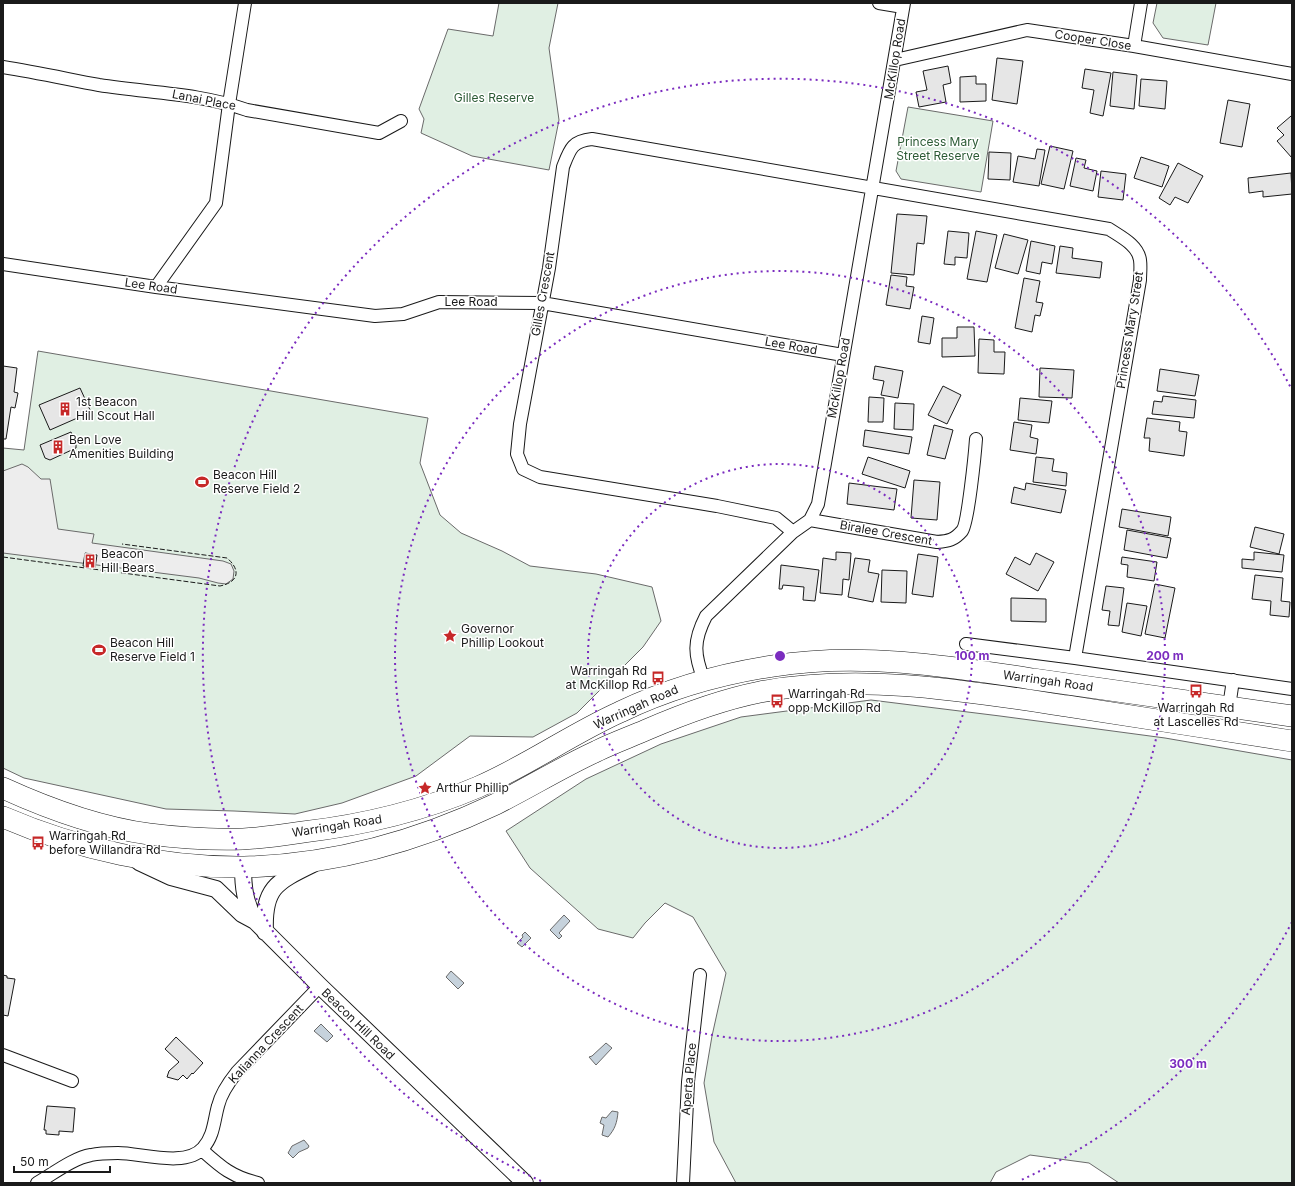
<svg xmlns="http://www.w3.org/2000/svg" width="1295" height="1186" font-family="Inter,sans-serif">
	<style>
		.green { fill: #e0efe3; stroke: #6a6a6a }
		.parking { fill: #ededed; stroke: #6a6a6a }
		.water { fill: #c6d2dc; stroke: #6a6a6a }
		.building { fill: #e6e6e6; stroke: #1a1a1a }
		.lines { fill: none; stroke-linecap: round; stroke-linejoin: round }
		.street-casing { stroke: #1a1a1a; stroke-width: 14 }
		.secondary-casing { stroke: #1a1a1a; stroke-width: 18 }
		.highway-casing { stroke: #1a1a1a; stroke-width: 22 }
		.street { stroke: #fff; stroke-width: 12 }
		.secondary { stroke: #fff; stroke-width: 16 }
		.highway { stroke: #fff; stroke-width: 21 }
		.fence { stroke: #1a1a1a; stroke-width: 1; stroke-dasharray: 5 2; stroke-linecap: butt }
		.ring { fill: none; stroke: #7b2cbf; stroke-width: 2; stroke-dasharray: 2 4 }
		.labels { text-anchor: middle; stroke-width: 3; stroke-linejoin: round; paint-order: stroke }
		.street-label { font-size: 12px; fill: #1a1a1a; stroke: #fff }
		.park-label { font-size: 12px; fill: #2b5a34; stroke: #fff }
		.poi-label { font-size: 12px; fill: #1a1a1a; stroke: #fff; text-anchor: start }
		.centre { fill: #7b2cbf; stroke: #fff; stroke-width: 2 }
		.ring-label { font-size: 12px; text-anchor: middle; font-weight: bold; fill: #7b2cbf; stroke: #fff; stroke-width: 3; stroke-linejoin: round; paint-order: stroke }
	</style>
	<rect width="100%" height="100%" fill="#fff"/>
	<path class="green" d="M499,3H558L549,48L559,120L549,170L472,156L421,133L424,119L419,109L448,29L493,36Z
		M1157,3H1216L1208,45L1163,38L1153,23Z
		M908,107L993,121L981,192L901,179L896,171Z
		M38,351L428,418L420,463L440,515L461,533L502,551L530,566L596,574L652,587L661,621L643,647L577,713L533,737L470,736L416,776L342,803L295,814L234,811L166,809L24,778L3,768V448L24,450Z
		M871,700L1000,716L1165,738L1292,760V1183H1119L1089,1163L1030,1155L996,1172L990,1183H736L714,1142L704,1083L712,1036L726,973L693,917L665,903L645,923L633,938L598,929L530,868L506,831L586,779L661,744L741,717Z"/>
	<path class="parking" d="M22,464L28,467L41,479H50L58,529L94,534L92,543L223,561L231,564L234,571L233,579L226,584L218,583L199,578L3,553V471Z"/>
	<path class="water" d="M564,915L570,921L559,933L562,936L559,939L550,930Z
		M525,932L531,938L522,947L517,943L523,937L522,935Z
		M451,971L464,983L458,989L446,977Z
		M321,1024L333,1036L327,1042L314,1031Z
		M606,1043L612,1048L596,1065L589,1057L592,1056Z
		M612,1111L618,1112C617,1123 615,1129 608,1137L602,1135L604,1125L600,1123L602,1117L606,1118Z
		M304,1140L309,1146L308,1148L299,1152L293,1158L288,1153L292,1146Z"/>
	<path class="building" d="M997,58L1023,61L1017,104L992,100Z
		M948,66L951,83L943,85L946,102L919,107L916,92L927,90L923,71Z
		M1085,69L1111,73L1103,116L1090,113L1094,90L1082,88Z
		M1113,72L1137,75L1134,109L1110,106Z
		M976,76V84H986V101L960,102V77Z
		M1141,79L1167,81L1165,109L1139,106Z
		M1228,100L1250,104L1242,147L1220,143Z
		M1291,116L1292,117V158L1277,141L1284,135L1277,128Z
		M1050,146L1073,151L1064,189L1041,184Z
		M1037,149L1045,150L1039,186L1013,182L1018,156L1035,159Z
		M989,152L1011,153L1010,180L988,179Z
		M1141,157L1169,166L1162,187L1134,178Z
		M1076,158L1086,160L1084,168L1097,171L1093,191L1070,186Z
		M1178,163L1203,176L1188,203L1175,197L1170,205L1159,198Z
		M1101,171L1126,174L1123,200L1098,197Z
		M1291,173L1292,194L1263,197V191L1249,193L1248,178Z
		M897,214L927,216L924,244L917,243L914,275L891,273Z
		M948,231L969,233L967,258L955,257V265L944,264Z
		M976,231L997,235L987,282L967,279Z
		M1004,234L1028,240L1018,274L995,268Z
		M1031,241L1055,246L1052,264L1042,262L1040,274L1026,271Z
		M1060,246L1073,248L1072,258L1102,262L1100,278L1056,273Z
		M891,275L907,277L906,286L914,287L910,309L886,305Z
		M1024,278L1040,281L1036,302L1043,303L1040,316L1035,315L1032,332L1015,328Z
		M922,316L934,318L930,344L918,342Z
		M957,327H974L975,356L942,357V338H957Z
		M979,339L994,340V352H1005L1004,374L978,373Z
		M3,366L17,368L14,392L18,393L15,408L11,407L6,439H3Z
		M875,366L903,371L898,398L881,395L884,381L873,379Z
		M1040,368L1074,370L1072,398L1039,397Z
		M1160,369L1199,375L1195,396L1157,391Z
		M943,386L961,395L947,424L928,415Z
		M80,388L91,412L50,430L39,405Z
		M1163,396L1196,400L1194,418L1152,414L1154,401L1162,402Z
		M869,397L884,398L883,422H868Z
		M1020,398L1052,401L1049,423L1018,420Z
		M895,403L914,404L913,430L894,429Z
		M1147,418L1180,422L1179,431L1187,432L1184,456L1149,451L1150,438H1144Z
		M1014,422L1032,425L1030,437L1038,439L1036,454L1010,450Z
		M934,425L953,430L945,459L927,455Z
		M865,430L912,437L909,454L863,446Z
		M71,432L76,444V448L50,460L45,458L40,445Z
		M868,457L910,471L905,488L862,474Z
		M1036,457L1054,459L1052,471L1067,473L1066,486L1033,482Z
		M914,480L940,482L937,520L911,518Z
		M849,483L897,489L894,510L847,504Z
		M1026,483L1066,490L1061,513L1011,503L1014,487L1025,490Z
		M1122,509L1171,517L1168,536L1119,527Z
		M1255,527L1284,534L1279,554L1250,547Z
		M1127,530L1171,538L1167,558L1124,550Z
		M836,552L851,553L849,580L843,579L842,595L820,593L823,558L836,560Z
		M1254,552L1284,555L1282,572L1242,568V559L1254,560Z
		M85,553L97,555L95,568L83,566Z
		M1036,553L1054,562L1038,591L1006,574L1015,557L1030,565Z
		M918,554L938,557L933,597L912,594Z
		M1122,557L1157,562L1154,581L1127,577L1128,565L1121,564Z
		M855,558L870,560L868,572L879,574L873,602L848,597Z
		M781,565L819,570L815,601L803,600L804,587L783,585L782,589H779Z
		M882,570L907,571L906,603L881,602Z
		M1255,575L1283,578L1281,601L1290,602L1289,617L1270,615L1271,601L1252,599Z
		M1155,584L1175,588L1165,638L1145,634Z
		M1106,586L1124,588L1119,626L1108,625L1110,611L1102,610Z
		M1011,598L1046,599V622L1011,621Z
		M1127,603L1147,606L1141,636L1122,632Z
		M3,975L7,976V978L15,979L8,1016L3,1015Z
		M176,1037L203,1063L193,1074L192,1073L187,1079L183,1075L178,1080L167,1077L169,1071L179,1062L165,1049Z
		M47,1106L75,1108L73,1132L59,1131V1135L46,1134V1130H44Z"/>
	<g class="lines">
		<g class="street-casing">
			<path id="street" d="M879,3L903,7
				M1134,46L1141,3
				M895,60L1027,30L1134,46L1292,74
				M3,67C35,72 67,79 99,85C149,93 199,93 247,110L379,133L401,121
				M3,264L156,287L375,316L403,314L439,302L542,303L843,355
				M156,287L216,203L229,104L245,3
				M810,520L937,542C949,541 954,540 962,531C968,524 975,453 976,439
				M793,532L776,518L717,506L540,477L523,469L517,454L520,424L549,268L563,167C570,149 572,141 592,139L1109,229C1121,237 1138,245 1140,260C1141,267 1140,274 1140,280L1075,658
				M966,644L1075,658L1292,689
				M704,680C694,655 693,641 706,616L793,532L810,520L818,504L904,3
				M1229,707L1233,680
				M3,1055L72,1081
				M202,1150C221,1167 232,1177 258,1183
				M37,1183C53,1174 73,1158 91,1155C100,1153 109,1153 118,1153C141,1153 186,1168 203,1148C214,1136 214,1120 218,1106C221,1093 229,1082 237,1072L320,986
				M683,1183L688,1082L700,975"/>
		</g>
		<g class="secondary-casing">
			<path id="secondary" d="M139,862L171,877L216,889L242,914L255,921
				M243,867C243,888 245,902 255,921L320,986L525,1183
				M265,932C263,888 276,882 313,864"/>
		</g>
		<g class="highway-casing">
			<path id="highway" d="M3,788C49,809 98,827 149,834C180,838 212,840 243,839C263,838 283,835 303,832C363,825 422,811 478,787C527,766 571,734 620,712C668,689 720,674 773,666C860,652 948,666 1033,679C1120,691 1206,704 1292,716
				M3,817C77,849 163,868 244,867C331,865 418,841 496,804C530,787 562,767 597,751C613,743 630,737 646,730C683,714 720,700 760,692C862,673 966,691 1067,706C1142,718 1217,729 1292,741"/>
		</g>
		<use href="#street" class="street"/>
		<use href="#secondary" class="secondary"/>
		<use href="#highway" class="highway"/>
		<path class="fence" d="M3,557L220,586C239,582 241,570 227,558L122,544"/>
	</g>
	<g class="ring">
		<circle cx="780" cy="656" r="192"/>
		<circle cx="780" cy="656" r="385"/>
		<path d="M1292 922A577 577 0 0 1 1019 1181M541 1181A577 577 0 1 1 1292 390"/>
	</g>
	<defs>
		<g id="building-bare" transform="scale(1.08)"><path d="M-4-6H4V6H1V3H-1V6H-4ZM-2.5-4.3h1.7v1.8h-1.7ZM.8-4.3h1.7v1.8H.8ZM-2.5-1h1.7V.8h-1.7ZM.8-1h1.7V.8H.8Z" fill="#c62828" stroke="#fff" stroke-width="2.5" paint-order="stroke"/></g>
		<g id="stadium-bare" transform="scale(1.08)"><path d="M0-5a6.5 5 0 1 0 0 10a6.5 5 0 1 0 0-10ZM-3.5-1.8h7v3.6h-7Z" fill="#c62828" stroke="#fff" stroke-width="2.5" paint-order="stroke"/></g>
		<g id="sight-bare" transform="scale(1.08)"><path d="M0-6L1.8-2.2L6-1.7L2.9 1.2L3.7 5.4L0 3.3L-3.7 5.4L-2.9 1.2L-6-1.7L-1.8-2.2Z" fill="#c62828" stroke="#fff" stroke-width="2.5" paint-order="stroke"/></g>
		<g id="bus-bare" transform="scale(1.08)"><path d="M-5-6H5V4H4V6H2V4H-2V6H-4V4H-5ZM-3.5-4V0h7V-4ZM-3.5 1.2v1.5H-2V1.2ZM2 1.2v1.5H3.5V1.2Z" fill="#c62828" stroke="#fff" stroke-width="2.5" paint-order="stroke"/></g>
	</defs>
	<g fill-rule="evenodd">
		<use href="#building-bare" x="65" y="409"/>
		<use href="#building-bare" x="58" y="447"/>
		<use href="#stadium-bare" x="202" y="482"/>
		<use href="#building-bare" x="90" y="561"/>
		<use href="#sight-bare" x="450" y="636"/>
		<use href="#stadium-bare" x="99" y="650"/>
		<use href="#bus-bare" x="658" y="678"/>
		<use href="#bus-bare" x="1196" y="691"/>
		<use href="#bus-bare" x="777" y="701"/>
		<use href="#sight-bare" x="425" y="788"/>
		<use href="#bus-bare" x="38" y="843"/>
	</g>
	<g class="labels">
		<g class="street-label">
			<text transform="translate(1093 40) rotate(9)" y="4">Cooper Close</text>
			<text transform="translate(895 59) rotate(-81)" y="4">McKillop Road</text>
			<text transform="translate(204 100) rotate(11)" y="4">Lanai Place</text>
			<text transform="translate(151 286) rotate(8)" y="4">Lee Road</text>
			<text transform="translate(543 294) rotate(-80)" y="4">Gilles Crescent</text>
			<text x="471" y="306">Lee Road</text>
			<text transform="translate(1130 330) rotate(-81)" y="4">Princess Mary Street</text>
			<text transform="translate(791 346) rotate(10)" y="4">Lee Road</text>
			<text transform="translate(839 378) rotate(-80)" y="4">McKillop Road</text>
			<text transform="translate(886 533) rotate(10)" y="4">Biralee Crescent</text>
			<text transform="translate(1048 681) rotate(8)" y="4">Warringah Road</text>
			<text transform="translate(636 707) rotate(-24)" y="4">Warringah Road</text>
			<text transform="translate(337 826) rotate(-9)" y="4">Warringah Road</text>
			<text transform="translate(358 1024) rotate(44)" y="4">Beacon Hill Road</text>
			<text transform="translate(266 1044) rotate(-47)" y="4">Kalianna Crescent</text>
			<text transform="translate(689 1079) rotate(-85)" y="4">Aperta Place</text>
		</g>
		<g class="park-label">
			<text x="494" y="102">Gilles Reserve</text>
			<text x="938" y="146">Princess Mary<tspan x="938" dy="14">Street Reserve</tspan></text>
		</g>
		<g class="poi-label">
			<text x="76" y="406">1st Beacon<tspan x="76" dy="14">Hill Scout Hall</tspan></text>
			<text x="69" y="444">Ben Love<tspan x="69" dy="14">Amenities Building</tspan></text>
			<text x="213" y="479">Beacon Hill<tspan x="213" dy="14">Reserve Field 2</tspan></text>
			<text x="101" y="558">Beacon<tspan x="101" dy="14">Hill Bears</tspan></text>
			<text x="461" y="633">Governor<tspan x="461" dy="14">Phillip Lookout</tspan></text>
			<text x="110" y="647">Beacon Hill<tspan x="110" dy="14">Reserve Field 1</tspan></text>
			<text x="647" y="675" text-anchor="end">Warringah Rd<tspan x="647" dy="14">at McKillop Rd</tspan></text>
			<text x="788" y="698">Warringah Rd<tspan x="788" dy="14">opp McKillop Rd</tspan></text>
			<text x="1196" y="712" text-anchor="middle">Warringah Rd<tspan x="1196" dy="14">at Lascelles Rd</tspan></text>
			<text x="436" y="792">Arthur Phillip</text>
			<text x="49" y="840">Warringah Rd<tspan x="49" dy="14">before Willandra Rd</tspan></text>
		</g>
	</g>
	<circle cx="780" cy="656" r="6" class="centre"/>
	<g class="ring-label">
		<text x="972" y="660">100 m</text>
		<text x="1165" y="660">200 m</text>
		<text x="1188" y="1068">300 m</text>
	</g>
	<rect width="1295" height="1186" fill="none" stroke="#1a1a1a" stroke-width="8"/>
	<path d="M14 1166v6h96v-6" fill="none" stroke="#1a1a1a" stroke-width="2"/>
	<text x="20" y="1166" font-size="12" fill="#1a1a1a" stroke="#ffffff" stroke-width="3" paint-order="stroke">50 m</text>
</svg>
